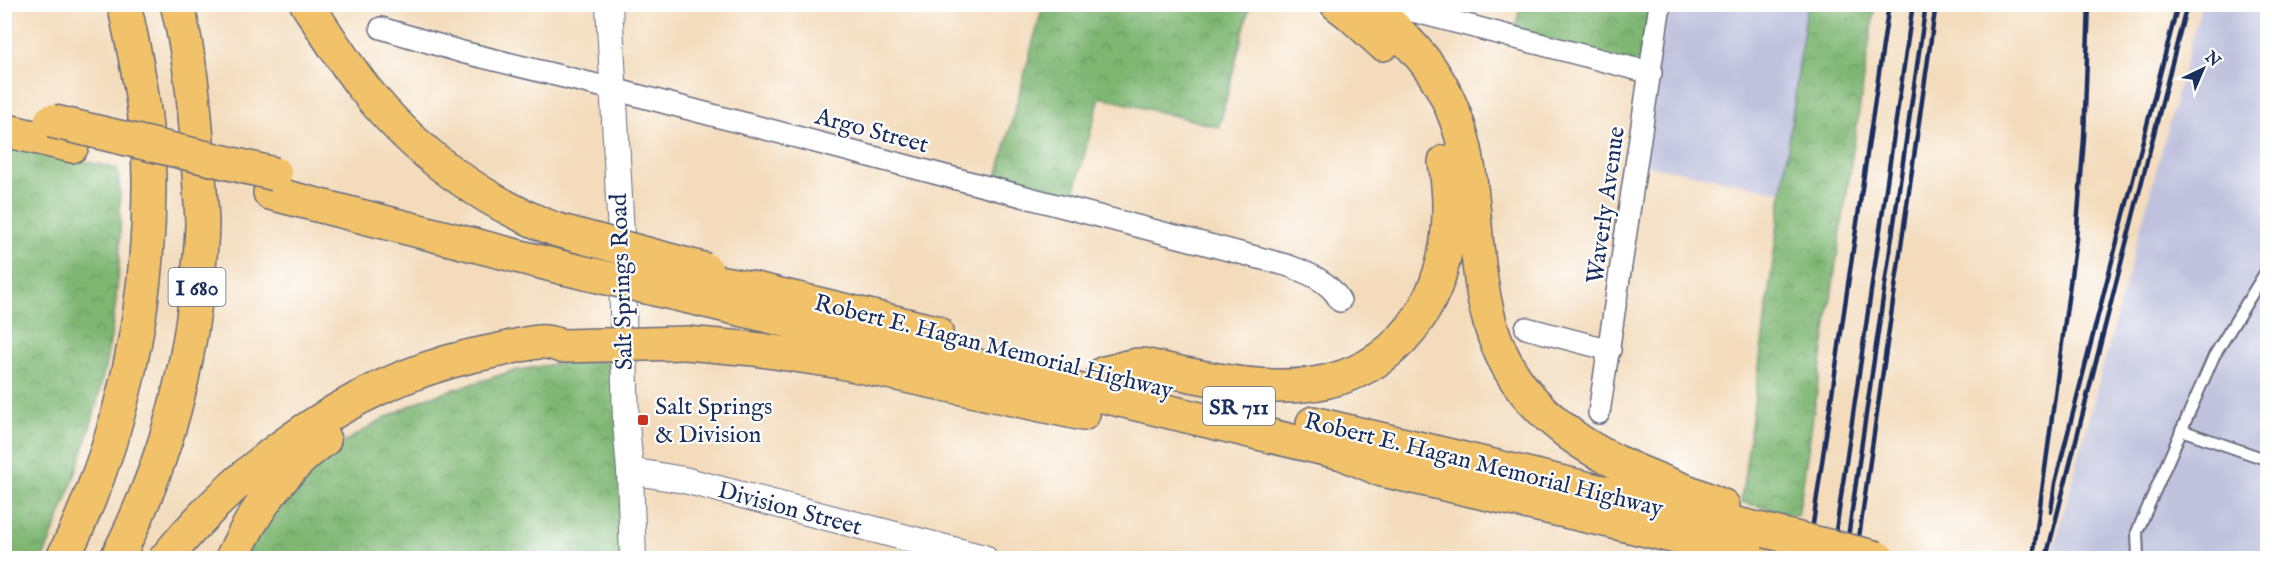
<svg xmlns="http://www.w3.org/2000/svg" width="2272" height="563" font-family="'IM FELL English',serif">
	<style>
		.industrial { fill: #c0c2dd }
		.forest { fill: url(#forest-crowns); stroke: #4c7268; stroke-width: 1.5 }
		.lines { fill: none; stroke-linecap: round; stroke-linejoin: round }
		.service-casing { stroke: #676b7f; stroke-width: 14 }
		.minor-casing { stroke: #676b7f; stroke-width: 24 }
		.tertiary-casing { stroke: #676b7f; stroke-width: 28 }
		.motorway-casing { stroke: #676b7f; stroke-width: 36 }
		.service { stroke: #fff; stroke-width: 10 }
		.minor { stroke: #fff; stroke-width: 21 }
		.tertiary { stroke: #fff; stroke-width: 26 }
		.motorway { stroke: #f2c26a; stroke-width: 33 }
		.rail { stroke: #1b2f5e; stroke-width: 4.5 }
		.motorway-bridge-casing { stroke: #676b7f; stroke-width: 36; stroke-linecap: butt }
		.motorway-bridge { stroke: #f2c26a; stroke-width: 33 }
		.poi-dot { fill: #c8321e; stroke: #fff; stroke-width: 2 }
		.labels { text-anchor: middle; stroke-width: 4.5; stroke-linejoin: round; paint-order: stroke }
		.shield { fill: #fff; stroke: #5f6d8e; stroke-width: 1.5 }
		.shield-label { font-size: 22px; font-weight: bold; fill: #1b2f5e }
		.street-label { font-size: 24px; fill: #1b2f5e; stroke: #fff }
		.poi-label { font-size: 24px; fill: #1b2f5e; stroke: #fff; text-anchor: start }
	</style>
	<defs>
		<pattern id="forest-crowns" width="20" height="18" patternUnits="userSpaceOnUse" patternTransform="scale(1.5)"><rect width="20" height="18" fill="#7eb672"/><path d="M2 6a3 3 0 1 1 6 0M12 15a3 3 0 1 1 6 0" fill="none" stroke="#669461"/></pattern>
	</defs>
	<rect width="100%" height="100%" fill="#fff"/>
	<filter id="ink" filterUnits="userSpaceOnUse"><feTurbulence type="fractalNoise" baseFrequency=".0167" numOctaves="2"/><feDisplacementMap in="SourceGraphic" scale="12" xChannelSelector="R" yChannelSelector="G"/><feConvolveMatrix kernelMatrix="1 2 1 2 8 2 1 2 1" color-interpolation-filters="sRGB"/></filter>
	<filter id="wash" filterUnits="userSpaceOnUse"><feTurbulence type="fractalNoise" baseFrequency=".008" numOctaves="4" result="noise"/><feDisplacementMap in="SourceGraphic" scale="24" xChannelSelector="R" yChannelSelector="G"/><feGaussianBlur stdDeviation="1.35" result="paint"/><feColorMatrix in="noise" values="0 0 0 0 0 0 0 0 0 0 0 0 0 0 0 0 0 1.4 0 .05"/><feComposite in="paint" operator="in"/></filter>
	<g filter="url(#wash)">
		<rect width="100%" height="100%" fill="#f3dbbb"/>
		<path class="industrial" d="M1660,5H1807L1782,192L1637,163Z
			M2201,5H2267V558H2051Z"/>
		<path class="forest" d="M1043,5H1250L1219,127L1100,97L1070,208L994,188Z
			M1521,5H1660L1651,73L1512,38Z
			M1807,5H1875L1798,516L1741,502Z
			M4,141L118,169C130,306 96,434 43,558H5Z
			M607,361L626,423L633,558H243L255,533L323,455L383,419L426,398L513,371L553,364Z"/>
	</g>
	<g filter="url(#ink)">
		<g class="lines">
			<g class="service-casing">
				<path id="service" d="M2181,430L2268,460
					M2138,558L2137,532L2214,356L2268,268"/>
			</g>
			<g class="minor-casing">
				<path id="minor" d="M1386,4L1651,73
					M381,28L462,52L613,89L1286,265C1306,272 1330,281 1340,301
					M1526,328L1610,350
					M1599,413L1660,4"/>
			</g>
			<g class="tertiary-casing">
				<path id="tertiary" d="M609,4L621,236L626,423L630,471L633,558
					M630,471L684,480L984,558"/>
			</g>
			<g class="motorway-casing">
				<path id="motorway" d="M307,4C325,32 343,61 364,88C414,151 482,202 557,230
					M1337,4L1350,14L1383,44
					M1371,4C1390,24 1411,43 1427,64C1442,84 1454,111 1461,134C1469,160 1471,188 1474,215C1483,311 1488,373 1571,435C1612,466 1675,485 1723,506
					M4,130L72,146
					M270,193L564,268
					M707,280L751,288L936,332
					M706,301L1342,453L1382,470L1609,521L1763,558
					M686,343L754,349L841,362L1083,414
					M1104,373C1116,371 1129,365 1140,365C1147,365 1156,368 1162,369C1179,373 1195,376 1212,379C1292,394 1371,391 1420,316C1449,271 1454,215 1445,162
					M1313,423L1766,531
					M63,558C121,441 150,311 149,180C149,121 137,62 124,4
					M117,558C158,478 184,393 195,303C198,276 202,248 202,221C201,200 199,179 198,158C195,104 190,56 177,4
					M166,558C248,457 365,374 495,351C509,348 525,343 539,342C546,341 555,344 562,346
					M232,558C253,513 283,469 324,440"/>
			</g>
			<use href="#service" class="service"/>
			<use href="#minor" class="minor"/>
			<use href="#tertiary" class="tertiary"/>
			<use href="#motorway" class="motorway"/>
			<path class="rail" d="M2051,511L2055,483L2178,4
				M1808,558L1889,4
				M1832,558L1913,4
				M1845,558L1926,4
				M1856,558L1936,4
				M2033,558L2076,239L2084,138L2089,4
				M2046,558L2187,4"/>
			<g class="motorway-bridge-casing">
				<path id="motorway-bridge" d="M51,121L275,174
					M557,230L706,270
					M564,268L706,301
					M562,346L686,343
					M1766,531L1878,558"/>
			</g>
			<use href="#motorway-bridge" class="motorway-bridge"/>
		</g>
	</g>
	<rect class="poi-dot" x="637" y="414" width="12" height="12" rx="3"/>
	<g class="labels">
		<g class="shield">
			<rect x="168.5" y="268" width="57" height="38" rx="4.5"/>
			<rect x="1203" y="387" width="72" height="38" rx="4.5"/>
		</g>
		<g class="shield-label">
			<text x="197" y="295">I 680</text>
			<text x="1239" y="414">SR 711</text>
		</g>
		<g class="street-label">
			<text transform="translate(872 130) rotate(15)" y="8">Argo Street</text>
			<text transform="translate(1605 205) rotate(-82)" y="8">Waverly Avenue</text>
			<text transform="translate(621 282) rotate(-92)" y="8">Salt Springs Road</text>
			<text transform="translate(994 346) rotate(14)" y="8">Robert E. Hagan Memorial Highway</text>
			<text transform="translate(1484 464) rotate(14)" y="8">Robert E. Hagan Memorial Highway</text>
			<text transform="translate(790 508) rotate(15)" y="8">Division Street</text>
		</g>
		<g class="poi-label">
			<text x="655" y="414">Salt Springs<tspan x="655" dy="28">&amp; Division</tspan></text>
		</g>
	</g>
	<rect width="2272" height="563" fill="none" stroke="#fff" stroke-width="24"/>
	<g transform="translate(2203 69) rotate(44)" stroke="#ffffff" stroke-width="4.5" paint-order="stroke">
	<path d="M0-4.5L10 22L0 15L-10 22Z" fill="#1b2f5e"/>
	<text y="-9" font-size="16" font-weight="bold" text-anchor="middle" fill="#1b2f5e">N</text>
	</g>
</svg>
